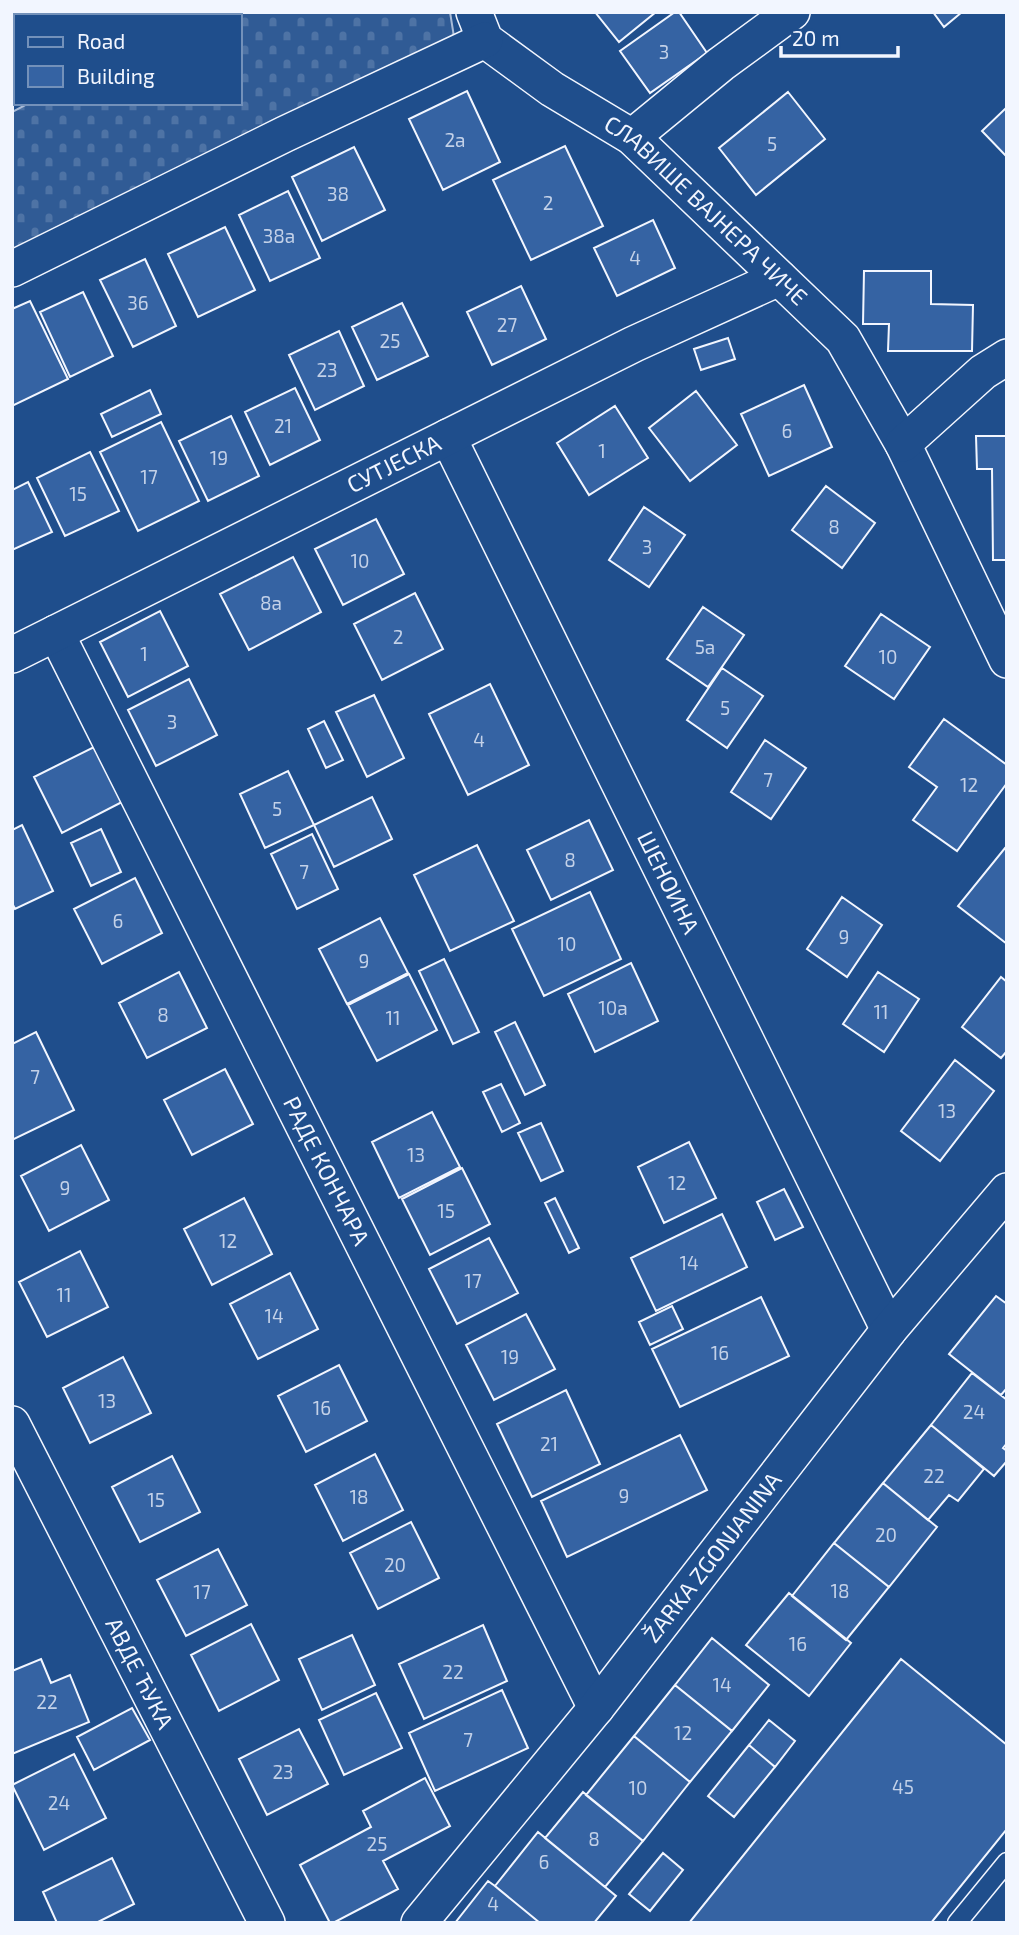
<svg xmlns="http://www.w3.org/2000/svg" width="1019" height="1935" font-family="'Exo 2',sans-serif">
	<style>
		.cemetery { fill: url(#cemetery-stones); stroke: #a8bbd7; stroke-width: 2 }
		.building { fill: #3563a3; stroke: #f2f6ff; stroke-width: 2 }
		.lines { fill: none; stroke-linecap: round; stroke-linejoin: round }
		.lane-casing { stroke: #f2f6ff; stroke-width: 21 }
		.street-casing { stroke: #f2f6ff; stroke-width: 38 }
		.lane { stroke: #1f4e8c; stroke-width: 18 }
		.street { stroke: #1f4e8c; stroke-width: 35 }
		.labels { text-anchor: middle; stroke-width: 5; stroke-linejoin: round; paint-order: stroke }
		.number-label { font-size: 19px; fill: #c3d1e8 }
		.street-label { font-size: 23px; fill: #f2f6ff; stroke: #1f4e8c }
	</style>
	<defs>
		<pattern id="cemetery-stones" width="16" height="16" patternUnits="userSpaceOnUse" patternTransform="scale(1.75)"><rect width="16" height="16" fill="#305b95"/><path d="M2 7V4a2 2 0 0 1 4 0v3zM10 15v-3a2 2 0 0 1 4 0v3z" fill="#4e73a5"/></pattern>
	</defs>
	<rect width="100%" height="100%" fill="#1f4e8c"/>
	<path class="cemetery" d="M199,12H450L455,43L12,265V112L29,103H240V16H192Z"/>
	<path class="building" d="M595,12H656L619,42Z
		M675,12H679L707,53L650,93L620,51Z
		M933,12H962L944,27Z
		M467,91L500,162L443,190L409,119Z
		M788,92L825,139L756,195L719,148Z
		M1007,107V157L982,131Z
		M565,146L603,226L531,260L493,180Z
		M354,147L385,210L322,241L292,177Z
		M288,191L320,258L270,281L239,215Z
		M653,220L675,268L617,296L594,248Z
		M225,227L255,290L198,317L168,254Z
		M145,259L176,326L133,347L100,280Z
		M864,271H931V304L973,305L972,351H888L889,324H863Z
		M521,286L546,339L492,365L467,312Z
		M83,292L113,356L70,377L40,312Z
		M30,301L68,379L12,406V309Z
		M402,303L428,356L377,380L352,327Z
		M339,331L364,386L315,410L289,355Z
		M728,338L735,359L701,370L694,349Z
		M804,385L832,447L769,476L741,414Z
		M295,388L320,440L270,465L245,412Z
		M150,390L161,414L112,437L101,414Z
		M696,391L737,445L690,481L649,428Z
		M615,406L648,458L589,495L557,443Z
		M231,416L259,476L208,501L179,441Z
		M161,422L199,501L138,531L100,452Z
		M976,436H1007V560H993L992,469H977Z
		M90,452L119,511L65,536L37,478Z
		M28,482L52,532L12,550V490Z
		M826,486L875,523L842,568L792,530Z
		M644,507L685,535L649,587L609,560Z
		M376,519L404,574L343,605L315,549Z
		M293,557L321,612L249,650L220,594Z
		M415,593L443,649L382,680L354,624Z
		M703,607L744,635L708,687L667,659Z
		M160,611L188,666L128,697L100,642Z
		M881,614L930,647L894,699L845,666Z
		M722,668L763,696L727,748L687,720Z
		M189,679L217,735L156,766L128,710Z
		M490,684L529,765L468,795L429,714Z
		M374,695L404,758L367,777L336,712Z
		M944,719L1007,765V783L957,851L913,820L937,787L909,767Z
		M324,721L343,760L326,768L308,729Z
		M765,740L806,768L771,819L731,792Z
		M94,747L122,802L62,833L34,777Z
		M288,771L314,825L265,848L240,794Z
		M372,797L392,839L334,867L314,825Z
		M589,820L613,870L551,900L527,850Z
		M22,825L53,891L15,909L12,903V830Z
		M101,829L121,872L91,886L71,843Z
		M312,834L338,889L297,909L271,854Z
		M477,845L514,921L450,951L414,875Z
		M1005,848L1007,849V944L958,906Z
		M135,878L162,933L102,964L74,909Z
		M590,892L621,959L544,996L512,929Z
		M842,897L882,925L847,977L807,949Z
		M380,918L408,973L347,1004L319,949Z
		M444,959L479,1032L453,1044L419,971Z
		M631,963L658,1021L595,1052L568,994Z
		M179,972L207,1028L147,1058L119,1003Z
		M878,972L919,999L884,1052L843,1024Z
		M409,974L437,1030L377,1061L348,1005Z
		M1001,977L1007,982V1051L1001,1058L962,1027Z
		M515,1022L545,1085L525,1095L495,1032Z
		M36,1032L74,1110L12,1140V1044Z
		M955,1060L994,1091L940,1161L901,1131Z
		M225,1069L253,1124L192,1155L164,1100Z
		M501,1084L520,1123L502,1132L483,1092Z
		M432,1112L460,1167L399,1198L372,1142Z
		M541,1123L563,1171L541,1181L518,1133Z
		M689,1142L716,1198L664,1223L638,1167Z
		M81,1145L109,1200L49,1231L21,1176Z
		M462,1168L490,1224L430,1255L402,1199Z
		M784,1189L803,1227L775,1240L757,1202Z
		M244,1198L272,1254L212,1285L184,1229Z
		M555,1198L579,1248L569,1253L545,1203Z
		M722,1214L747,1267L656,1311L631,1258Z
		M489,1238L518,1293L457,1324L429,1269Z
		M80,1251L108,1307L47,1337L19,1282Z
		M290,1273L318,1329L258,1359L230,1304Z
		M996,1296L1007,1304V1388L1001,1395L949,1354Z
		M761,1297L789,1356L680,1407L652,1349Z
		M672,1306L683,1329L650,1345L639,1322Z
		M526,1314L555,1369L494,1400L466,1345Z
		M123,1357L151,1413L90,1443L63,1388Z
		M339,1365L367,1421L306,1452L278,1396Z
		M972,1373L1007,1400V1443L1003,1448L1007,1451V1461L994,1476L931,1425Z
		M566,1390L600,1464L532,1497L497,1424Z
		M931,1425L984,1469L958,1501L949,1495L928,1520L883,1483Z
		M680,1435L707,1490L567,1557L541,1501Z
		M375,1454L403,1510L343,1541L315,1485Z
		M172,1456L200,1512L140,1542L112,1487Z
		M883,1483L937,1527L889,1587L834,1543Z
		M411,1522L439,1578L378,1609L350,1553Z
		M834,1543L889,1587L846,1640L792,1596Z
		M218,1549L247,1605L186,1636L157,1580Z
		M789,1593L851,1643L809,1696L746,1645Z
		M251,1624L279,1680L219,1711L191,1655Z
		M483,1625L507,1681L424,1719L399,1664Z
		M352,1635L375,1685L322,1710L299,1659Z
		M712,1638L769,1685L732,1731L675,1685Z
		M41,1659L51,1683L70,1675L89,1722L12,1754V1671Z
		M901,1659L1007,1745V1829L931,1923H689Z
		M675,1685L732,1731L690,1782L634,1736Z
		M502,1690L528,1748L435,1791L409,1733Z
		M376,1693L402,1748L344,1775L319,1720Z
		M132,1708L150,1740L94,1770L77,1737Z
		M769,1720L795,1741L775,1767L749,1745Z
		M299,1729L328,1784L267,1815L239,1759Z
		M634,1736L690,1782L643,1841L586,1795Z
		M749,1745L775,1767L734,1817L708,1796Z
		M74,1754L106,1818L44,1850L12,1785Z
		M425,1778L450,1826L383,1861L398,1889L333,1923H330L300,1865L371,1827L363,1811Z
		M583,1792L643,1841L605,1887L545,1838Z
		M538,1832L616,1896L594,1923H540L495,1886Z
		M663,1853L683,1870L650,1911L629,1894Z
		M112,1858L134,1904L96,1923H57L43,1892Z
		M488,1881L495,1886L540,1923H455Z"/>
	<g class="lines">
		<g class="lane-casing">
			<path id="lane" d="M957,1923L1007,1862"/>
		</g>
		<g class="street-casing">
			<g id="street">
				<path id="s1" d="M474,12L485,40L552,89L632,137L843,339L903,444L1007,660"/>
				<path d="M84,16L91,12"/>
				<path d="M12,55L16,53"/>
				<path d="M632,137L721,64L792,12"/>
				<path d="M12,269L285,134L485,40"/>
				<path id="s2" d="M448,437L889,1330"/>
				<path d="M903,444L983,372L1007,357"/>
				<path id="s3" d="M56,633L596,1708"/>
				<path id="s4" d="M12,655L634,344L779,278"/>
				<path id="s5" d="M12,1424L267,1923"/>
				<path id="s6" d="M419,1923L596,1708L889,1330L1007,1191"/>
			</g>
		</g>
		<use href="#lane" class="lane"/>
		<use href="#street" class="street"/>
	</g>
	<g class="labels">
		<g class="number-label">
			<text x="664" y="59">3</text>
			<text x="455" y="147">2a</text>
			<text x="772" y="151">5</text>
			<text x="338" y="201">38</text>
			<text x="548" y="210">2</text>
			<text x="279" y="243">38a</text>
			<text x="635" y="265">4</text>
			<text x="138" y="310">36</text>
			<text x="507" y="332">27</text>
			<text x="390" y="348">25</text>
			<text x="327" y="377">23</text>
			<text x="283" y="433">21</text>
			<text x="787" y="438">6</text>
			<text x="602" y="458">1</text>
			<text x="219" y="465">19</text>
			<text x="149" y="484">17</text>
			<text x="78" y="501">15</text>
			<text x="834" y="534">8</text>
			<text x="647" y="554">3</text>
			<text x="360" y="568">10</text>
			<text x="271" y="610">8a</text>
			<text x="398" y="644">2</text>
			<text x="705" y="654">5a</text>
			<text x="144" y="661">1</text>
			<text x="888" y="664">10</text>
			<text x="725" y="715">5</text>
			<text x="172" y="729">3</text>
			<text x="479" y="747">4</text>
			<text x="768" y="787">7</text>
			<text x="969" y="792">12</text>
			<text x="277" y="816">5</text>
			<text x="570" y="867">8</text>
			<text x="304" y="879">7</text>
			<text x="118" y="928">6</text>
			<text x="844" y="944">9</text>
			<text x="567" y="951">10</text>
			<text x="364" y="968">9</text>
			<text x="613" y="1015">10a</text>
			<text x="881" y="1019">11</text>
			<text x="163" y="1022">8</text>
			<text x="393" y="1025">11</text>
			<text x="35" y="1084">7</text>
			<text x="947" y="1118">13</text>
			<text x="416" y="1162">13</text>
			<text x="677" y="1190">12</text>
			<text x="65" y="1195">9</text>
			<text x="446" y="1218">15</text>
			<text x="228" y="1248">12</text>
			<text x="689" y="1270">14</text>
			<text x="473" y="1288">17</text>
			<text x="64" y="1302">11</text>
			<text x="274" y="1323">14</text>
			<text x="720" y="1360">16</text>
			<text x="510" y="1364">19</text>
			<text x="107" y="1408">13</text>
			<text x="322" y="1415">16</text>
			<text x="974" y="1419">24</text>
			<text x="549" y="1451">21</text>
			<text x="934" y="1483">22</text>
			<text x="624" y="1503">9</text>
			<text x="359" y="1504">18</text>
			<text x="156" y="1507">15</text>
			<text x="886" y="1542">20</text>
			<text x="395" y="1572">20</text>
			<text x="840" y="1598">18</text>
			<text x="202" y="1599">17</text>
			<text x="798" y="1651">16</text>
			<text x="453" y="1679">22</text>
			<text x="722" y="1692">14</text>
			<text x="47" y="1709">22</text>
			<text x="683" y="1740">12</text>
			<text x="468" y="1747">7</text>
			<text x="283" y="1779">23</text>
			<text x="903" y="1794">45</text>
			<text x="638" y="1795">10</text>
			<text x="59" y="1810">24</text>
			<text x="594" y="1846">8</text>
			<text x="377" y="1851">25</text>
			<text x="544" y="1869">6</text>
			<text x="493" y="1911">4</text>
		</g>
		<g class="street-label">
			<text dy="8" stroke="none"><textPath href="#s1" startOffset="310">СЛАВИШЕ ВАЈНЕРА ЧИЧЕ</textPath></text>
			<text dy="8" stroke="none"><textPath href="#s4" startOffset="427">СУТЈЕСКА</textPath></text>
			<text dy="8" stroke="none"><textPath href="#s2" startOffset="497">ШЕНОИНА</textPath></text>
			<text dy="8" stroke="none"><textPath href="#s3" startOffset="602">РАДЕ КОНЧАРА</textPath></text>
			<text dy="8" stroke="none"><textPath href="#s6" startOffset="469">ŽARKA ZGONJANINA</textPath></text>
			<text dy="8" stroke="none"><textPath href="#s5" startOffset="280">АВДЕ ЋУКА</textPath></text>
		</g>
	</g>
	<rect width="1019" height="1935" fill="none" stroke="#f2f6ff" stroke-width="28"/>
	<rect x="14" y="14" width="228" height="91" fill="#1f4e8c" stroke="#7391ba" stroke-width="2"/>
	<rect x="28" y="37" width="35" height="10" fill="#1f4e8c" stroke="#7391ba" stroke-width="2"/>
	<text x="77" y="49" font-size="21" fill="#f2f6ff">Road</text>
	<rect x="28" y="66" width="35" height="21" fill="#3563a3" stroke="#7391ba" stroke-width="2"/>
	<text x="77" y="84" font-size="21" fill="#f2f6ff">Building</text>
	<path d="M781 46v10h117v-10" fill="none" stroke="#f2f6ff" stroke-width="3.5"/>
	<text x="792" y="46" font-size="21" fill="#f2f6ff" stroke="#1f4e8c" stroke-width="5" paint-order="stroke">20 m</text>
</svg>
